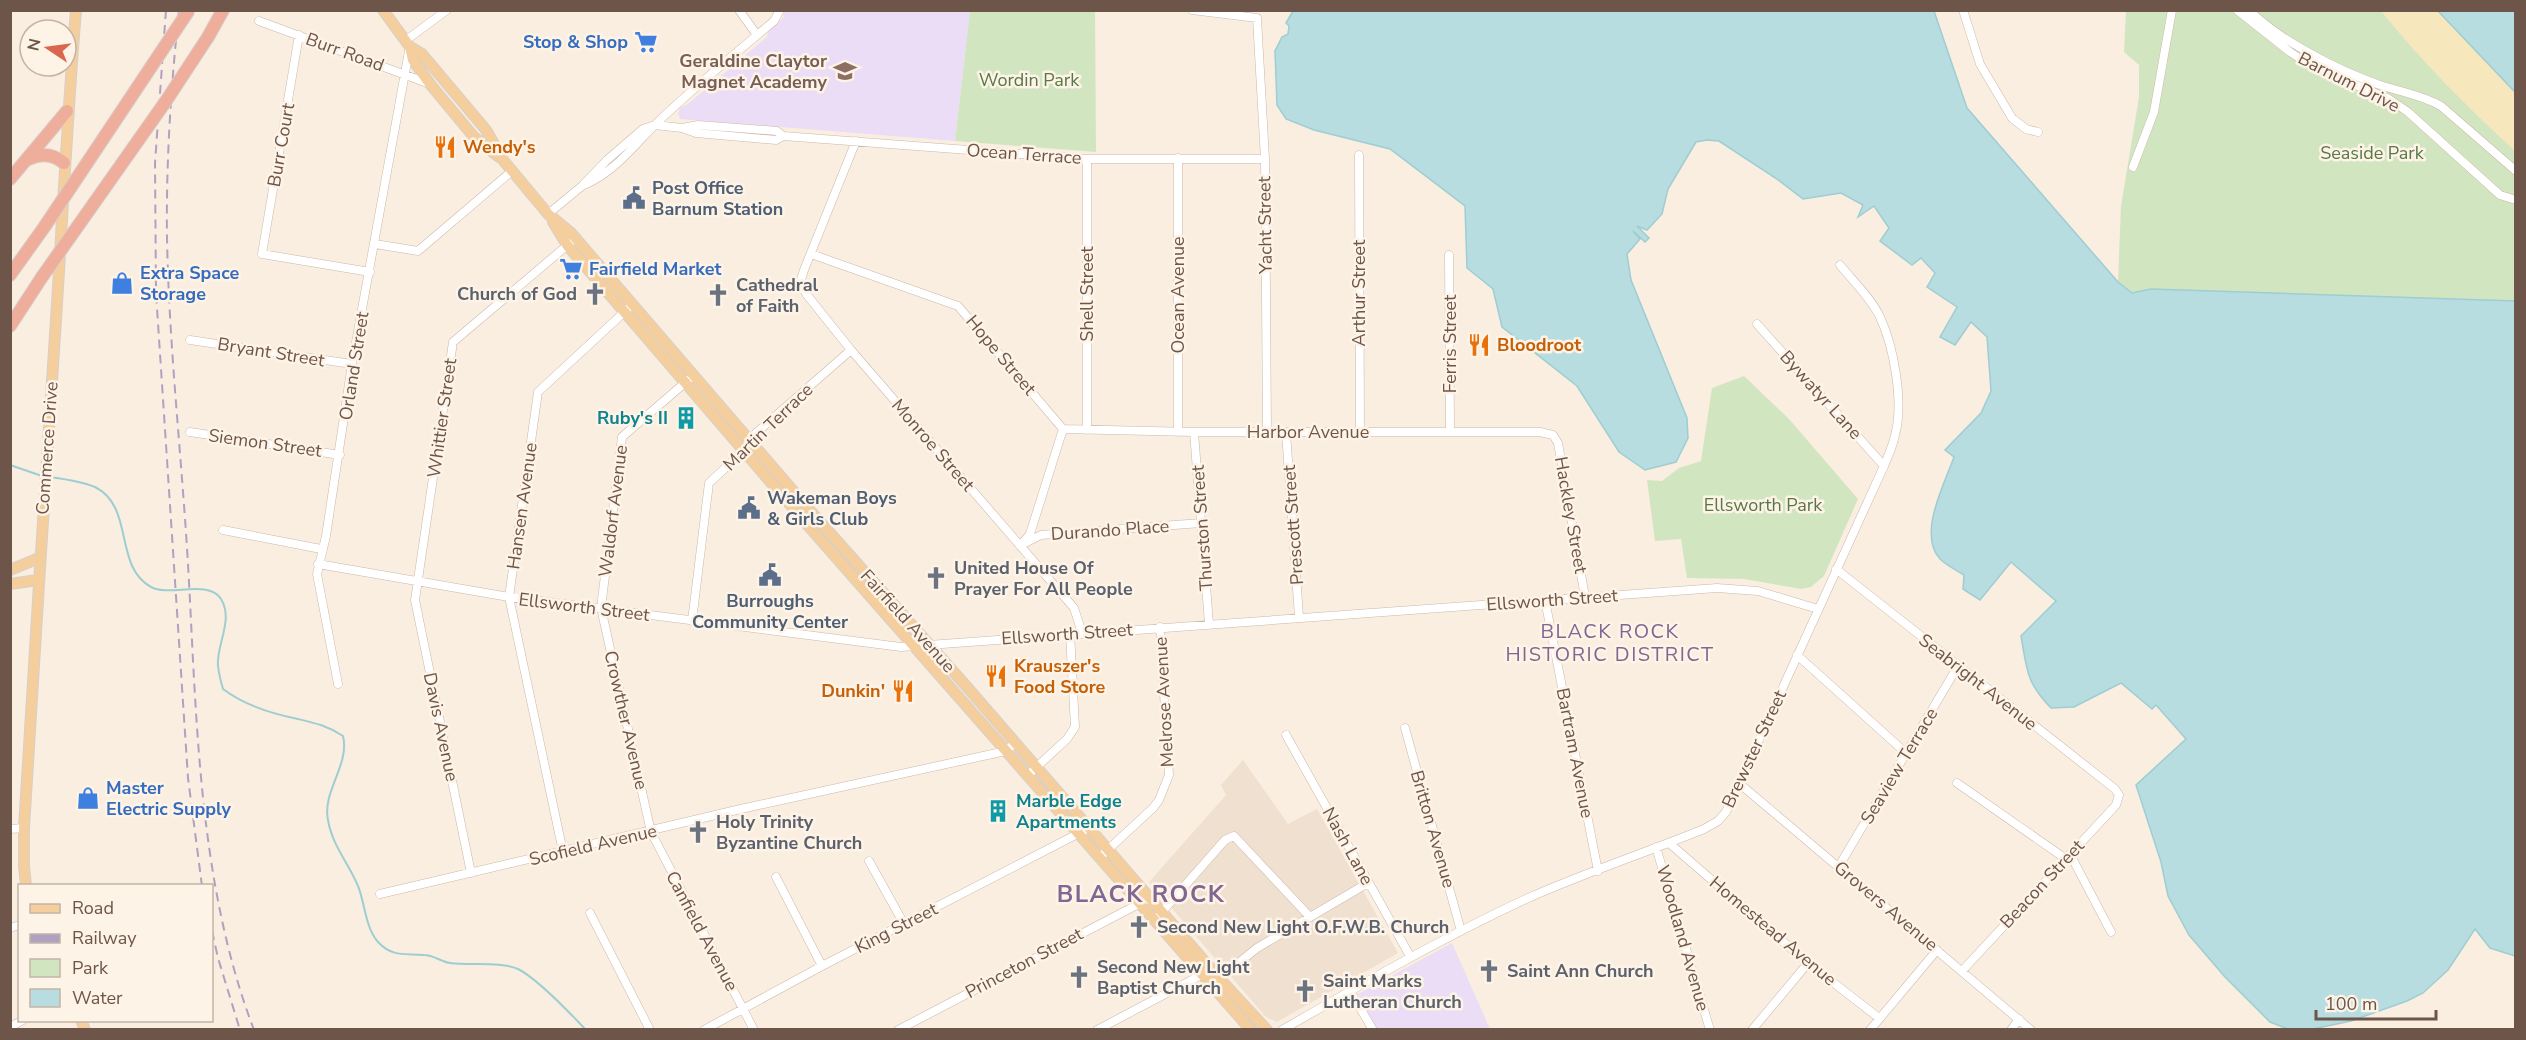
<svg xmlns="http://www.w3.org/2000/svg" width="2526" height="1040" font-family="'Nunito Sans',sans-serif">
	<style>
		.residential { fill: #f0e0cf }
		.education { fill: #ebddf5 }
		.green { fill: #d2e5c1 }
		.sand { fill: #f7e7bd }
		.water { fill: #b7dde1; stroke: #9ecdd2; stroke-width: 1.5 }
		.lines { fill: none; stroke-linecap: round; stroke-linejoin: round }
		.stream { stroke: #9ecdd2; stroke-width: 2 }
		.minor-casing { stroke: #cbb8ab; stroke-width: 9 }
		.major-casing { stroke: #d6cfcc; stroke-width: 12 }
		.highway-casing { stroke: #d6cfcc; stroke-width: 14 }
		.minor { stroke: #fff; stroke-width: 8 }
		.major { stroke: #f4cf9d; stroke-width: 10 }
		.highway { stroke: #efad9b; stroke-width: 12 }
		.rail { stroke: #b0a1c1; stroke-width: 2; stroke-dasharray: 9 6; stroke-linecap: butt }
		.highway-bridge-casing { stroke: #d6cfcc; stroke-width: 14; stroke-linecap: butt }
		.highway-bridge { stroke: #efad9b; stroke-width: 12 }
		.labels { text-anchor: middle; stroke-width: 5; stroke-linejoin: round; paint-order: stroke }
		.shop-label { font-size: 18px; font-weight: bold; fill: #366cbe; stroke: #fdf3e6; text-anchor: start }
		.street-label { font-size: 18px; fill: #6e554a; stroke: #fdf3e6 }
		.education-label { font-size: 18px; font-weight: bold; fill: #785e54; stroke: #fdf3e6; text-anchor: end }
		.park-label { font-size: 18px; fill: #577946; stroke: #fdf3e6 }
		.food-label { font-size: 18px; font-weight: bold; fill: #c56008; stroke: #fdf3e6; text-anchor: start }
		.service-label { font-size: 18px; font-weight: bold; fill: #4e5e75; stroke: #fdf3e6; text-anchor: start }
		.worship-label { font-size: 18px; font-weight: bold; fill: #5b616d; stroke: #fdf3e6; text-anchor: start }
		.culture-label { font-size: 18px; font-weight: bold; fill: #0d838f; stroke: #fdf3e6; text-anchor: end }
		.neighbourhood-label { font-size: 20px; letter-spacing: 1.5px; fill: #806691; stroke: #fdf3e6 }
		.district-label { font-size: 24px; font-weight: bold; letter-spacing: 1.5px; fill: #806691; stroke: #fdf3e6 }
	</style>
	<rect width="100%" height="100%" fill="#faeee0"/>
	<path class="residential" d="M1243,760L1288,824L1317,809L1398,953L1277,1022L1266,1017L1149,882L1226,795L1221,785Z"/>
	<path class="education" d="M785,11H970L955,141L680,119L678,113L680,108L688,104L767,37L768,32L783,18Z
		M1452,943L1490,1029H1377L1358,994Z"/>
	<path class="green" d="M970,11H1095L1096,152L955,141Z
		M2126,11H2438L2515,92V301L2151,289L2132,293L2118,282L2121,206L2139,97V65L2124,52Z
		M1744,376L1789,419L1858,499L1824,576L1811,587L1801,589L1744,579L1687,578L1681,539L1655,541L1647,480L1662,481L1679,468L1701,461L1712,388Z"/>
	<path class="sand" d="M2381,11H2438L2515,92V151C2467,107 2422,62 2381,11Z"/>
	<path class="water" d="M1293,11H1934L1967,108L2118,282L2132,293L2151,289L2515,301V956L2490,948L2475,929L2448,970L2423,993L2407,1001L2351,1021L2313,1029H2288L2270,1022L2225,977L2189,935L2168,896L2161,862L2136,785L2186,739L2156,705L2152,709L2121,683L2074,707L2051,708C2026,682 2027,670 2021,636L2056,601L2011,562L1980,600L1963,589L1964,575C1956,570 1946,565 1940,559C1917,534 1945,483 1954,457L1945,450L1981,413L1991,391L1987,337L1971,322L1955,345L1940,337L1957,307L1927,287L1935,273L1921,258L1912,265L1880,241L1889,228L1874,206L1858,217L1863,205L1841,193L1803,199L1777,179L1719,141L1707,140L1696,142L1668,189L1662,214L1647,230L1637,226L1649,238L1645,242L1633,231L1640,239L1627,254L1631,280L1687,418L1688,438L1676,462L1645,470L1619,452L1577,386L1502,327L1493,289L1467,268L1465,206L1390,149L1314,130L1286,119L1277,105L1275,51L1282,37L1288,34L1289,26L1286,23Z
		M2438,11H2515V92Z"/>
	<g class="lines">
		<path class="stream" d="M10,465L42,476
			M50,477C65,479 81,481 95,487C135,507 113,566 151,587C169,597 208,579 221,599C234,620 216,645 218,666C219,674 221,682 223,689C244,705 273,714 298,719C315,723 328,726 343,736C350,765 322,791 328,820C332,845 349,864 358,886C365,903 365,927 378,942C393,958 406,953 424,955C433,955 442,962 450,963C469,966 501,961 518,969C538,979 570,1013 586,1030"/>
		<g class="minor-casing">
			<path id="minor" d="M739,10L757,35
				M1192,10L1257,18L1265,159L1267,432
				M1963,10L1980,64L2012,118L2026,129L2038,132
				M2237,10L2290,52L2311,66L2389,99L2408,112L2500,195L2516,200
				M2249,10C2280,41 2339,71 2380,85C2401,92 2422,95 2441,106L2516,171
				M259,21L430,84
				M299,35L262,254L370,272
				M405,41L447,10
				M682,128L696,133L776,140L783,136L1087,159H1265
				M856,141L804,270L800,283L807,295L851,350L1074,608L1082,633
				M1359,155L1360,432
				M1178,158V432
				M1087,159V430
				M2133,167L2154,112L2172,10
				M586,184C617,171 638,140 662,118C698,84 737,52 774,21L780,10
				M548,214L582,186L607,160L643,129L655,125L682,128L698,125L777,131L783,136
				M375,244L418,251L512,171
				M811,254L958,306L1063,429L1030,534L1020,546
				M1449,255L1450,432
				M1757,324L1884,466
				M190,340L352,364
				M694,375L622,437L601,608L651,832L754,1030
				M1063,429L1194,432H1540L1553,435L1558,443L1585,597
				M190,432L340,455
				M1194,432L1209,624
				M1286,432L1299,617
				M223,530L321,549
				M1025,543L1041,535L1201,523
				M318,564L509,597L901,647L1717,588L1758,591L1818,609
				M1836,569L2115,789L2119,795L2116,805L1962,971
				M1545,600L1598,871
				M692,621L709,483L736,458L756,433L851,350
				M1797,655L1906,753
				M338,684L317,574L326,536L352,364L409,51
				M1405,728L1461,931
				M1286,735L1410,956
				M1028,775L1067,739L1075,727L1070,633
				M1957,783L2066,859
				M1740,784L2031,1030
				M10,829L24,828
				M1669,843L1808,963L1879,1018
				M1656,847L1710,1030
				M563,852L509,597L538,392L633,304
				M2070,854L2111,932
				M1100,857L1153,808L1159,800L1169,775L1160,627
				M869,861L904,924
				M1839,866L1958,666
				M471,873L415,600L453,342L570,243
				M776,877L822,966
				M380,894L745,808L1006,751L1015,743
				M590,913L650,1030
				M1160,914L1225,840L1234,836L1310,917
				M10,928L20,925
				M1216,981L1257,948L1368,883
				M1350,991L1373,1030
				M10,1027L23,1020
				M704,1030L822,966L1089,828
				M898,1030L1150,898
				M1097,1030L1205,973
				M1282,1030C1362,984 1442,938 1526,899C1584,873 1645,853 1704,829L1718,821L1726,812L1884,466C1888,456 1893,446 1895,435C1904,403 1894,347 1880,317C1871,298 1853,281 1840,265
				M1752,1030L1808,963
				M1870,1030L1937,950
				M2011,1030L2019,1019"/>
		</g>
		<g class="major-casing">
			<path id="major" d="M383,10L410,47L413,60L430,84L474,137L499,157
				M410,47L422,54L486,130L503,160L548,214L571,233L813,514L967,687L1219,978L1267,1030
				M553,222L567,245L805,522L1251,1030
				M10,570L39,558
				M10,584L38,580
				M26,886L24,866V828C34,653 46,479 57,304C63,206 68,108 76,10
				M81,1020L85,1030"/>
		</g>
		<g class="highway-casing">
			<path id="highway" d="M208,37L223,10
				M29,159C41,153 53,154 64,163
				M10,179L67,111
				M10,275L45,226
				M10,326L42,277"/>
		</g>
		<use href="#minor" class="minor"/>
		<use href="#major" class="major"/>
		<use href="#highway" class="highway"/>
		<path class="rail" d="M166,10L155,163L156,293L188,778L202,886
			M179,10C171,86 166,161 167,237C169,352 183,467 189,582C197,732 200,888 254,1030
			M212,931L218,958L240,1030"/>
		<g class="highway-bridge-casing">
			<path id="highway-bridge" d="M45,226L189,10
				M42,277L166,101L208,37"/>
		</g>
		<use href="#highway-bridge" class="highway-bridge"/>
	</g>
	<defs>
		<g id="supermarket-bare" transform="scale(1.8)"><path d="M-6-5.5h2.5l.6 2H6L4.5 2H-2.5L-4.4-4H-6ZM-1.5 3.2a1.3 1.3 0 1 0 .1 0ZM3 3.2a1.3 1.3 0 1 0 .1 0Z" fill="#3f7fe0" stroke="#fdf3e6" stroke-width="2.5" paint-order="stroke"/></g>
		<g id="school-bare" transform="scale(1.8)"><path d="M0-5L7-2L0 1L-7-2ZM-4 1L0 2.5L4 1V4Q0 6-4 4Z" fill="#8d6e63" stroke="#fdf3e6" stroke-width="2.5" paint-order="stroke"/></g>
		<g id="restaurant-bare" transform="scale(1.8)"><path d="M-5-6h1v4h1v-4h1v4h1v-4h1v5L-1.5 .5V6h-2V.5L-5-1ZM5-6V6H3V1.5H1.5Q1.5-4 5-6Z" fill="#e8710a" stroke="#fdf3e6" stroke-width="2.5" paint-order="stroke"/></g>
		<g id="civic-bare" transform="scale(1.8)"><path d="M-.6-6.5H3V-4.5H.6V-3L4-1V1h2V6H-6V1h2V-1L-.6-3ZM-1.2 2.5V6h2.4V2.5Z" fill="#5c6f8a" stroke="#fdf3e6" stroke-width="2.5" paint-order="stroke"/></g>
		<g id="shop-bare" transform="scale(1.8)"><path d="M-5-2.5h2.3a2.7 3.5 0 0 1 5.4 0H5L5.5 6h-11ZM-1.5-2.5h3a1.5 2.3 0 0 0-3 0Z" fill="#3f7fe0" stroke="#fdf3e6" stroke-width="2.5" paint-order="stroke"/></g>
		<g id="church-bare" transform="scale(1.8)"><path d="M-1.2-6h2.4v3.5h3.3v2.4h-3.3V6h-2.4V-.1h-3.3v-2.4h3.3Z" fill="#6b7280" stroke="#fdf3e6" stroke-width="2.5" paint-order="stroke"/></g>
		<g id="building-bare" transform="scale(1.8)"><path d="M-4-6H4V6H1V3H-1V6H-4ZM-2.5-4.3h1.7v1.8h-1.7ZM.8-4.3h1.7v1.8H.8ZM-2.5-1h1.7V.8h-1.7ZM.8-1h1.7V.8H.8Z" fill="#0f9aa8" stroke="#fdf3e6" stroke-width="2.5" paint-order="stroke"/></g>
	</defs>
	<g fill-rule="evenodd">
		<use href="#supermarket-bare" x="646" y="42"/>
		<use href="#school-bare" x="845" y="71"/>
		<use href="#restaurant-bare" x="445" y="147"/>
		<use href="#civic-bare" x="634" y="198"/>
		<use href="#supermarket-bare" x="571" y="269"/>
		<use href="#shop-bare" x="122" y="283"/>
		<use href="#church-bare" x="595" y="294"/>
		<use href="#church-bare" x="718" y="295"/>
		<use href="#restaurant-bare" x="1479" y="345"/>
		<use href="#building-bare" x="686" y="418"/>
		<use href="#civic-bare" x="749" y="508"/>
		<use href="#civic-bare" x="770" y="575"/>
		<use href="#church-bare" x="936" y="578"/>
		<use href="#restaurant-bare" x="996" y="676"/>
		<use href="#restaurant-bare" x="903" y="691"/>
		<use href="#shop-bare" x="88" y="798"/>
		<use href="#building-bare" x="998" y="811"/>
		<use href="#church-bare" x="698" y="832"/>
		<use href="#church-bare" x="1139" y="927"/>
		<use href="#church-bare" x="1489" y="971"/>
		<use href="#church-bare" x="1079" y="977"/>
		<use href="#church-bare" x="1305" y="991"/>
	</g>
	<g class="labels">
		<g class="shop-label">
			<text x="628" y="48" text-anchor="end">Stop &amp; Shop</text>
			<text x="589" y="275">Fairfield Market</text>
			<text x="140" y="279">Extra Space<tspan x="140" dy="21">Storage</tspan></text>
			<text x="106" y="794">Master<tspan x="106" dy="21">Electric Supply</tspan></text>
		</g>
		<g class="street-label">
			<text transform="translate(345 52) rotate(20)" y="6">Burr Road</text>
			<text transform="translate(2349 82) rotate(27)" y="6">Barnum Drive</text>
			<text transform="translate(281 145) rotate(-80)" y="6">Burr Court</text>
			<text transform="translate(1024 154) rotate(4)" y="6">Ocean Terrace</text>
			<text transform="translate(1265 225) rotate(-91)" y="6">Yacht Street</text>
			<text transform="translate(1359 293) rotate(-90)" y="6">Arthur Street</text>
			<text transform="translate(1087 294) rotate(-90)" y="6">Shell Street</text>
			<text transform="translate(1178 295) rotate(-90)" y="6">Ocean Avenue</text>
			<text transform="translate(1450 344) rotate(-90)" y="6">Ferris Street</text>
			<text transform="translate(271 352) rotate(9)" y="6">Bryant Street</text>
			<text transform="translate(1001 355) rotate(50)" y="6">Hope Street</text>
			<text transform="translate(354 366) rotate(-81)" y="6">Orland Street</text>
			<text transform="translate(1821 395) rotate(48)" y="6">Bywatyr Lane</text>
			<text transform="translate(442 418) rotate(-82)" y="6">Whittier Street</text>
			<text transform="translate(768 427) rotate(-44)" y="6">Martin Terrace</text>
			<text x="1308" y="438">Harbor Avenue</text>
			<text transform="translate(265 443) rotate(8)" y="6">Siemon Street</text>
			<text transform="translate(933 445) rotate(49)" y="6">Monroe Street</text>
			<text transform="translate(47 448) rotate(-86)" y="6">Commerce Drive</text>
			<text transform="translate(522 506) rotate(-82)" y="6">Hansen Avenue</text>
			<text transform="translate(613 511) rotate(-83)" y="6">Waldorf Avenue</text>
			<text transform="translate(1571 515) rotate(80)" y="6">Hackley Street</text>
			<text transform="translate(1293 525) rotate(-94)" y="6">Prescott Street</text>
			<text transform="translate(1202 528) rotate(-94)" y="6">Thurston Street</text>
			<text transform="translate(1110 530) rotate(-4)" y="6">Durando Place</text>
			<text transform="translate(1552 600) rotate(-4)" y="6">Ellsworth Street</text>
			<text transform="translate(584 607) rotate(7)" y="6">Ellsworth Street</text>
			<text transform="translate(908 621) rotate(48)" y="6">Fairfield Avenue</text>
			<text transform="translate(1067 634) rotate(-4)" y="6">Ellsworth Street</text>
			<text transform="translate(1978 682) rotate(38)" y="6">Seabright Avenue</text>
			<text transform="translate(1164 702) rotate(-93)" y="6">Melrose Avenue</text>
			<text transform="translate(626 720) rotate(77)" y="6">Crowther Avenue</text>
			<text transform="translate(441 727) rotate(78)" y="6">Davis Avenue</text>
			<text transform="translate(1754 749) rotate(-65)" y="6">Brewster Street</text>
			<text transform="translate(1575 753) rotate(79)" y="6">Bartram Avenue</text>
			<text transform="translate(1899 766) rotate(-59)" y="6">Seaview Terrace</text>
			<text transform="translate(1433 829) rotate(74)" y="6">Britton Avenue</text>
			<text transform="translate(593 845) rotate(-13)" y="6">Scofield Avenue</text>
			<text transform="translate(1348 846) rotate(61)" y="6">Nash Lane</text>
			<text transform="translate(2042 884) rotate(-47)" y="6">Beacon Street</text>
			<text transform="translate(1886 906) rotate(40)" y="6">Grovers Avenue</text>
			<text transform="translate(896 928) rotate(-27)" y="6">King Street</text>
			<text transform="translate(702 931) rotate(62)" y="6">Canfield Avenue</text>
			<text transform="translate(1773 931) rotate(40)" y="6">Homestead Avenue</text>
			<text transform="translate(1683 938) rotate(74)" y="6">Woodland Avenue</text>
			<text transform="translate(1024 963) rotate(-28)" y="6">Princeton Street</text>
		</g>
		<g class="education-label">
			<text x="827" y="67">Geraldine Claytor<tspan x="827" dy="21">Magnet Academy</tspan></text>
		</g>
		<g class="park-label">
			<text x="1029" y="86">Wordin Park</text>
			<text x="2372" y="159">Seaside Park</text>
			<text x="1763" y="511">Ellsworth Park</text>
		</g>
		<g class="food-label">
			<text x="463" y="153">Wendy's</text>
			<text x="1497" y="351">Bloodroot</text>
			<text x="1014" y="672">Krauszer's<tspan x="1014" dy="21">Food Store</tspan></text>
			<text x="885" y="697" text-anchor="end">Dunkin'</text>
		</g>
		<g class="service-label">
			<text x="652" y="194">Post Office<tspan x="652" dy="21">Barnum Station</tspan></text>
			<text x="767" y="504">Wakeman Boys<tspan x="767" dy="21">&amp; Girls Club</tspan></text>
			<text x="770" y="607" text-anchor="middle">Burroughs<tspan x="770" dy="21">Community Center</tspan></text>
		</g>
		<g class="worship-label">
			<text x="736" y="291">Cathedral<tspan x="736" dy="21">of Faith</tspan></text>
			<text x="577" y="300" text-anchor="end">Church of God</text>
			<text x="954" y="574">United House Of<tspan x="954" dy="21">Prayer For All People</tspan></text>
			<text x="716" y="828">Holy Trinity<tspan x="716" dy="21">Byzantine Church</tspan></text>
			<text x="1157" y="933">Second New Light O.F.W.B. Church</text>
			<text x="1097" y="973">Second New Light<tspan x="1097" dy="21">Baptist Church</tspan></text>
			<text x="1507" y="977">Saint Ann Church</text>
			<text x="1323" y="987">Saint Marks<tspan x="1323" dy="21">Lutheran Church</tspan></text>
		</g>
		<g class="culture-label">
			<text x="668" y="424">Ruby's II</text>
			<text x="1016" y="807" text-anchor="start">Marble Edge<tspan x="1016" dy="21">Apartments</tspan></text>
		</g>
		<g class="neighbourhood-label">
			<text x="1610" y="638">BLACK ROCK<tspan x="1610" dy="23">HISTORIC DISTRICT</tspan></text>
		</g>
		<g class="district-label">
			<text x="1141" y="902">BLACK ROCK</text>
		</g>
	</g>
	<rect width="2526" height="1040" fill="none" stroke="#6e554a" stroke-width="24"/>
	<rect x="18" y="884" width="195" height="138" fill="#fdf3e6" stroke="#c4b4a8" stroke-width="1.5"/>
	<rect x="30" y="904" width="30" height="9" fill="#f4cf9d" stroke="#c4b4a8" stroke-width="1.5"/>
	<text x="72" y="914" font-size="18" fill="#6e554a">Road</text>
	<rect x="30" y="934" width="30" height="9" fill="#b0a1c1" stroke="#c4b4a8" stroke-width="1.5"/>
	<text x="72" y="944" font-size="18" fill="#6e554a">Railway</text>
	<rect x="30" y="959" width="30" height="18" fill="#d2e5c1" stroke="#c4b4a8" stroke-width="1.5"/>
	<text x="72" y="974" font-size="18" fill="#6e554a">Park</text>
	<rect x="30" y="989" width="30" height="18" fill="#b7dde1" stroke="#c4b4a8" stroke-width="1.5"/>
	<text x="72" y="1004" font-size="18" fill="#6e554a">Water</text>
	<g transform="translate(48 48) rotate(283)"><circle r="28" fill="#fdf3e6" stroke="#c4b4a8" stroke-width="1.5"/>
	<path d="M0-4.5L10 22L0 15L-10 22Z" fill="#db664e"/>
	<text y="-9" font-size="16" font-weight="bold" text-anchor="middle" fill="#6e554a">N</text>
	</g>
	<path d="M2316 1010v9h120v-9" fill="none" stroke="#6e554a" stroke-width="3"/>
	<text x="2325" y="1010" font-size="18" fill="#6e554a" stroke="#fdf3e6" stroke-width="4.5" paint-order="stroke">100 m</text>
</svg>
